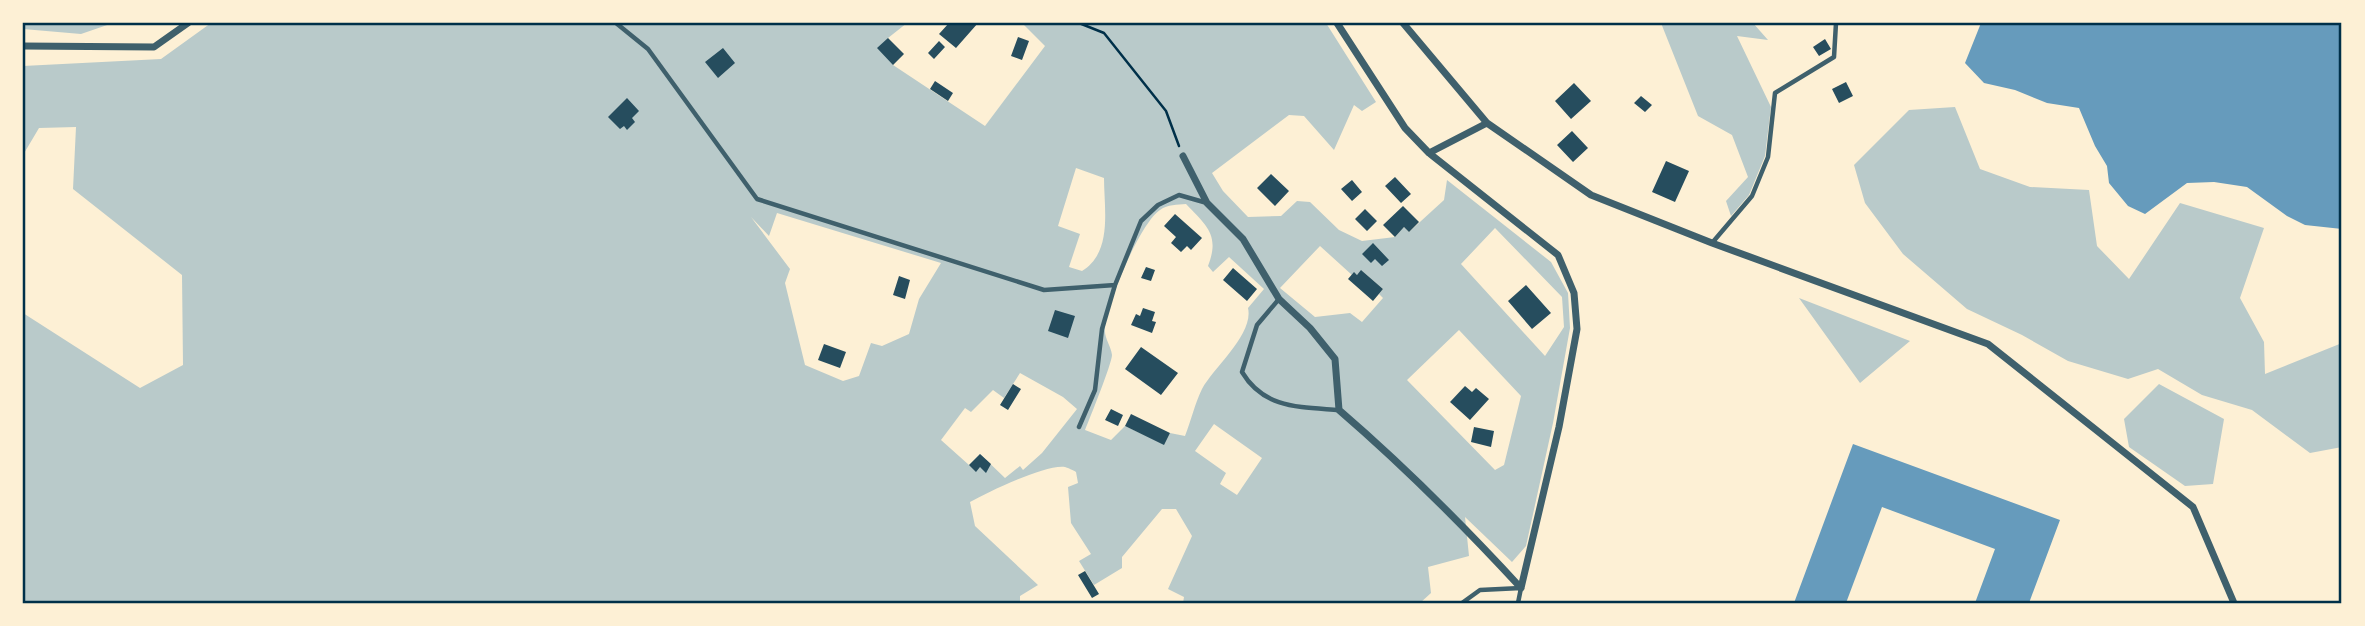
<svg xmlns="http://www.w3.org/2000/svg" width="2365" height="626" font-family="'Nunito Sans',sans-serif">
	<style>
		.green { fill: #b9caca; fill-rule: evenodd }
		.water { fill: #669bbc }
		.building { fill: #264d5e }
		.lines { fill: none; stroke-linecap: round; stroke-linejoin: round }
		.path { stroke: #003049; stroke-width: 2.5 }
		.service { stroke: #3f606c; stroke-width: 4.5 }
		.minor { stroke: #3f606c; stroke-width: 7 }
		.neatline { fill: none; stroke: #003049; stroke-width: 2.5 }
	</style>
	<rect width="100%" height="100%" fill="#fdf0d5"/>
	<path class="green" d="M23,23H113L81,34L23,29Z
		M211,23H907L888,38L893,65L985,126L1045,46L1022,23H1326L1376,102L1362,111L1354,105L1334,150L1304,116L1289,115L1212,173L1223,191L1248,217L1281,216L1297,201L1310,202L1339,230L1362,241L1395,237L1404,227L1409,232L1444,200L1447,180L1551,262L1568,293L1570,328L1553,423L1526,546L1512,562L1465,517L1469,556L1428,567L1431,593L1420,603H1183L1184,597L1168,589L1192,536L1176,509H1162L1122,557V568L1094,585L1079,561L1091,554L1071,523L1068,487L1078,483L1076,472C1075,471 1066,467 1065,467C1046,464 988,492 970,502L975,526L1038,585L1020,596V603H23V313L140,388L183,365L182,275L73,189L76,127L39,128L23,155V66L161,59ZM1076,168L1104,178C1104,209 1113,252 1082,271L1069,267L1080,234L1058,226ZM1186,204C1207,226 1220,235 1208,266L1213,272L1229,257L1264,289L1248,308C1254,334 1214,367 1202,389C1195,403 1191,421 1185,436L1170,433L1164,444L1125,426L1111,440L1085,430C1090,418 1112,363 1112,355C1111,346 1104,338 1105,329C1106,305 1140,223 1160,210C1168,204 1177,205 1186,204ZM777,213L941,263L919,299L909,334L882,346L871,343L859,376L843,381L805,365L785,283L790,269L751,217L769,236ZM1495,228L1562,297L1564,327L1545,356L1461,264ZM1320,246L1352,275L1354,273L1357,275L1362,271L1383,289L1379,294L1383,298L1362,322L1350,313L1315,317L1280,288ZM1459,330L1521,396L1504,465L1495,470L1407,380ZM1020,373L1063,397L1077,409L1042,453L1023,470L1020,466L1005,478L980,454L969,465L941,440L965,408L971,412L993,390L1004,398ZM1214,424L1262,458L1237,495L1220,484L1226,473L1195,451Z
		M1661,23H1753L1768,40L1737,36L1771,107L1765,156L1749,195L1731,216L1726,201L1748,177L1732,135L1698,116Z
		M1955,107L1980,169L2030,187L2089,190L2097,246L2129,279L2180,203L2264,228L2240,298L2264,342L2265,374L2342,343V447L2310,453L2252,410L2202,395L2158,369L2128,379L2068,361L2022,335L1967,309L1903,254L1865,203L1854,165L1909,110Z
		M1799,298L1910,341L1860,383Z
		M2159,384L2224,419L2213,484L2185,486L2129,447L2124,419Z"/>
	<path class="water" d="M1981,23H2342V229L2305,225L2287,216L2247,187L2214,182L2187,183L2145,214L2128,206L2109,183L2107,166L2095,146L2079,108L2047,103L2015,90L1984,83L1965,63Z
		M1853,444L2060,520L2029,603H1975L1995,549L1882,507L1846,603H1794Z"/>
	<path class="building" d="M949,23H978L956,48L939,34Z
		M1018,37L1029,41L1022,60L1011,56Z
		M888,38L904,54L893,65L877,48Z
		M1825,39L1831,49L1819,56L1813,47Z
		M939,41L945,47L934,59L928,53Z
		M723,48L735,63L718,78L705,62Z
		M935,81L953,93L948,101L930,89Z
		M1846,82L1853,96L1839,103L1832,89Z
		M1574,83L1591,101L1571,119L1555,101Z
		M1641,96L1652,105L1645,112L1634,103Z
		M627,98L639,111L632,118L635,122L627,130L624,126L620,129L608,117Z
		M1572,131L1588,148L1573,162L1557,145Z
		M1666,161L1689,171L1675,202L1652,192Z
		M1271,174L1289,191L1275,206L1257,188Z
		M1395,177L1411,194L1401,203L1385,186Z
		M1352,180L1362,192L1352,201L1341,189Z
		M1403,206L1419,222L1409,232L1404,227L1395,237L1383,225Z
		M1365,209L1377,221L1367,231L1355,219Z
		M1175,214L1202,238L1191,250L1187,246L1181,252L1171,243L1176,237L1164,226Z
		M1373,243L1389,260L1382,266L1375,259L1371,263L1362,254Z
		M1146,267L1155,270L1151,281L1141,278Z
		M1233,268L1257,289L1247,301L1223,280Z
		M1361,270L1383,289L1373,301L1348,279L1354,272L1357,275Z
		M899,276L910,280L905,299L893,295Z
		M1526,285L1551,313L1532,329L1508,301Z
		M1143,308L1155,312L1152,321L1156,322L1152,333L1131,325L1136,314L1140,316Z
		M1055,310L1075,316L1068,338L1048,331Z
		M824,344L846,352L840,368L818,360Z
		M1141,347L1178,373L1161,395L1125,369Z
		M1013,384L1021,389L1008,410L1000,405Z
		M1465,386L1472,392L1476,388L1489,399L1470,420L1450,402Z
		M1111,409L1123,415L1118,426L1105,420Z
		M1131,414L1170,433L1164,445L1125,426Z
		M1474,427L1494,431L1491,447L1471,442Z
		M980,454L991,464L986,473L980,467L976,472L969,465Z
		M1085,571L1099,594L1092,598L1078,575Z"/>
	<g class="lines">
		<path class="path" d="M1079,23L1104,33L1166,111L1179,146"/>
		<path class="service" d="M616,23L648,49L757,199L1044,290L1115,285
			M1712,243L1752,196L1768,157L1775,93L1834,57L1836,23
			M1279,299L1257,325L1242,372C1264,409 1300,407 1339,410
			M1079,427L1095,390L1102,329L1115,285L1141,221L1158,205L1179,195L1207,203
			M1462,603L1480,590L1521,588L1518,603"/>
		<path class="minor" d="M1337,23L1405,128L1429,153L1558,255L1574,293L1577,329L1559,427L1521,588
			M1403,23L1487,123
			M23,46L154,47L188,23
			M1429,153L1487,123L1591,195L1712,243L1988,344L2193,507L2234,603
			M1183,156L1207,203L1243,239L1279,299L1310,328L1335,359L1339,410C1404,466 1463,525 1521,588"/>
	</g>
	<rect width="2365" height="626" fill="none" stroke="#fdf0d5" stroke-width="49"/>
	<rect x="24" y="24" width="2316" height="578" class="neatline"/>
</svg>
